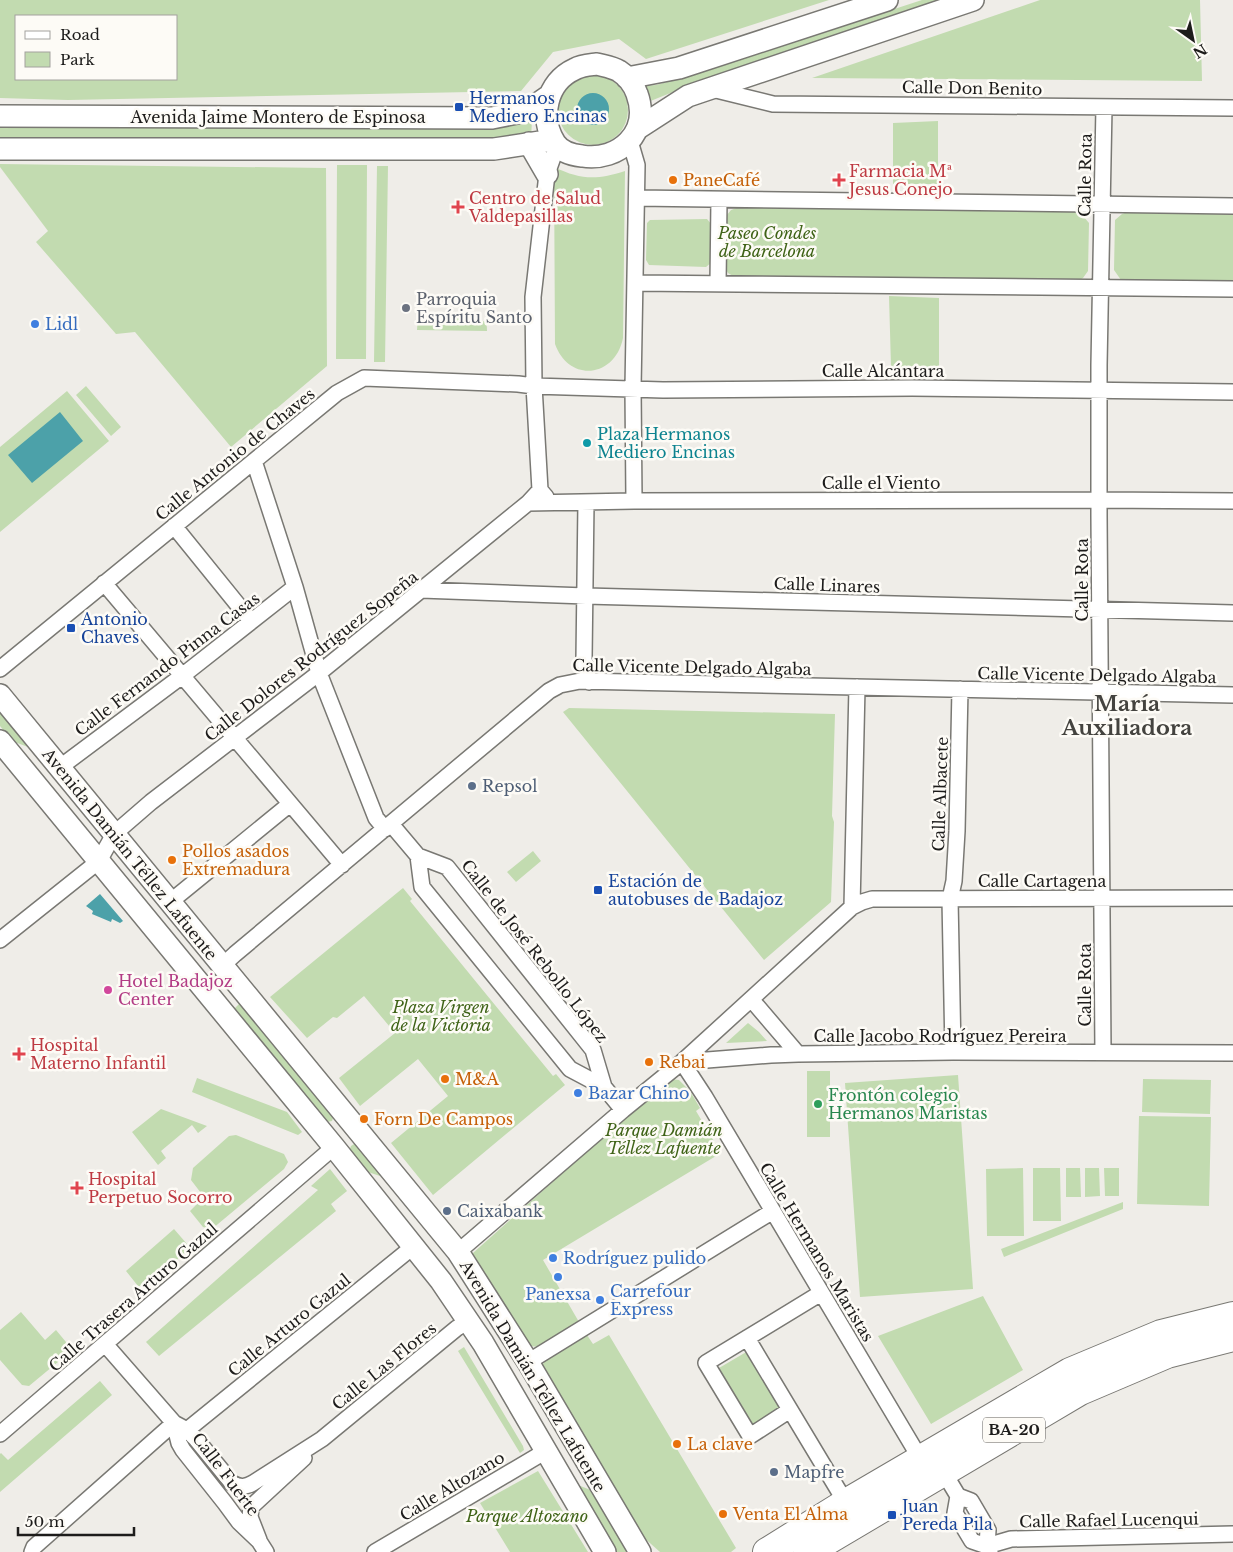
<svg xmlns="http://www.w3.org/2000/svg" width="1233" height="1552" font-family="'Libre Baskerville',serif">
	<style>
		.green { fill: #c2dbb0; fill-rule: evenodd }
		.water { fill: #4ca1a9 }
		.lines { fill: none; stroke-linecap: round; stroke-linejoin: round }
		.street-casing { stroke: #797873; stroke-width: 18 }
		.secondary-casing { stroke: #797873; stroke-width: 24 }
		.highway-casing { stroke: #797873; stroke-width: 30 }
		.street { stroke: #fff; stroke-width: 15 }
		.secondary { stroke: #fff; stroke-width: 21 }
		.highway { stroke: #fff; stroke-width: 28 }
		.transit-dot { fill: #1a4fb4; stroke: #fdfbf6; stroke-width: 2 }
		.food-dot { fill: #e8710a; stroke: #fdfbf6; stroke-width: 2 }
		.health-dot { fill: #e0444e; stroke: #fdfbf6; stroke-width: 2 }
		.worship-dot { fill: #6b7280; stroke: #fdfbf6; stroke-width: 2 }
		.shop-dot { fill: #3f7fe0; stroke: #fdfbf6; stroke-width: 2 }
		.culture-dot { fill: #0f9aa8; stroke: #fdfbf6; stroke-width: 2 }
		.service-dot { fill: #5c6f8a; stroke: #fdfbf6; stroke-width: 2 }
		.hotel-dot { fill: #d1479c; stroke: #fdfbf6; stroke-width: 2 }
		.leisure-dot { fill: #2e9e5b; stroke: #fdfbf6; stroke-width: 2 }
		.labels { text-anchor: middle; stroke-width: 5; stroke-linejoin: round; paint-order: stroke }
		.shield { fill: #fdfbf6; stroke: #605f5d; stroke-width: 1 }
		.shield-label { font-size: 15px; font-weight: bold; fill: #1d1c1b }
		.street-label { font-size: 16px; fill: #1d1c1b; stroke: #fdfbf6 }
		.transit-label { font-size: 16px; fill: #164399; stroke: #fdfbf6; text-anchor: start }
		.health-label { font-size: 16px; fill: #be3a42; stroke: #fdfbf6; text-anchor: start }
		.food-label { font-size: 16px; fill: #c56008; stroke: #fdfbf6; text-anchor: start }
		.park-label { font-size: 16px; font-style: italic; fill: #3f6317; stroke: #fdfbf6 }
		.worship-label { font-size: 16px; fill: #5b616d; stroke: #fdfbf6; text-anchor: start }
		.shop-label { font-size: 16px; fill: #366cbe; stroke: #fdfbf6; text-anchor: start }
		.culture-label { font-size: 16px; fill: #0d838f; stroke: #fdfbf6; text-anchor: start }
		.service-label { font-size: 16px; fill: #4e5e75; stroke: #fdfbf6; text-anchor: start }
		.hotel-label { font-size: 16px; fill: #b23c85; stroke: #fdfbf6; text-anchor: start }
		.leisure-label { font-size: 16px; fill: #27864d; stroke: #fdfbf6; text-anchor: start }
		.district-label { font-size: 21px; font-weight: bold; fill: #44433f; stroke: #fdfbf6 }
	</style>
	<rect width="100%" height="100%" fill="#efede8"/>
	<path class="green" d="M0,0H829L646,59L619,39L553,52L521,91L68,100L0,98ZM16,16H176V79H16Z
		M922,0H953L688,86L648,102L643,86L656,85L686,77Z
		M1040,0H1200L1202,81L812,78Z
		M558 110a35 35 0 1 1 70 0a35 35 0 1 1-70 0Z
		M532,121L531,138L0,139V127L461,128Z
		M938,121V184H893V123Z
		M0,164L326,168L327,366L231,447L135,332L116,334L36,242L48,231L0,167Z
		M337,165H367L366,359H336Z
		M377,166H388L385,362H374Z
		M554,167C581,180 597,180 625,171L623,338C615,378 569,383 555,344Z
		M742,206L1078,210L1089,223L1088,271L1083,278L1076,282L738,279L728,273L724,266L723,220L731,210Z
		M1132,210L1233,211V284L1133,283L1121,280L1114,270L1115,220L1122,214Z
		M707,219L712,225V262L706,267L649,265L646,260L647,223L650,220Z
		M889,296L939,298V368L891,367Z
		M418,316C430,316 475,315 483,321C487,323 487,327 487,331L417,330Z
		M86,386L121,427L111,436L76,395Z
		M67,391L109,441L0,532V447Z
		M569,708L835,714L832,816L834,822L831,902L764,960L563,712Z
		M0,709L30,745L28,747L12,741L0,726Z
		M533,851L541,861L516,882L507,872Z
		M403,888L412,899L410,901L553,1076L556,1074L565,1085L433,1195L391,1143L448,1096L418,1059L360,1106L339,1078L395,1033L364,996L337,1018L333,1017L307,1038L270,997Z
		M240,1003L331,1113L333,1118L332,1121L327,1122L323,1119L233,1010Z
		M748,1023L759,1032L767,1041L726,1043Z
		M807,1071H830V1137H807Z
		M958,1075L973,1289L860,1297L845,1083Z
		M197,1078L287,1112L302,1132L298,1135L192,1092Z
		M670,1079L679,1080L690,1091L700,1108L696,1111L721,1153L543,1260L579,1322L538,1347L531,1346L472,1256L473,1253L665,1082Z
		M1143,1079L1211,1080L1210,1114L1142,1112Z
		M161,1109L207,1126L198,1133L192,1125L161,1151L166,1158L158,1165L132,1132Z
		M1139,1116L1211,1117L1209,1206L1137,1204Z
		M236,1135L284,1154L288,1162L284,1169L212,1229L203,1227L190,1211L204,1197L191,1180L193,1168L229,1136Z
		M354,1144L356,1145L383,1177L368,1172L349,1151L351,1146Z
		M1023,1168L1024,1236H987L986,1169Z
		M1033,1168H1060L1061,1221H1033Z
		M1080,1168L1081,1197H1066V1168Z
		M1085,1168H1099L1100,1196L1085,1197Z
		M1104,1168H1119V1196H1105Z
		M330,1169L347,1191L331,1204L336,1211L159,1356L146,1342L318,1190L311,1186Z
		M1123,1202V1209L1004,1257L1001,1249Z
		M174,1229L187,1244V1251L145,1287L138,1286L126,1271Z
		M983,1296L1023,1370L931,1424L878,1336Z
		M21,1312L45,1340L56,1330L66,1342L64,1357L29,1386L22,1385L0,1360V1330Z
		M587,1335L593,1344L609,1335L736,1548L731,1552H660L642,1536L543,1368V1364L546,1359Z
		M464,1347L523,1446L524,1450L520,1453L458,1351Z
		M748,1351L787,1416L758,1433L719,1368Z
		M100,1381L112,1395L0,1492V1454L1,1453L8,1460Z
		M538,1471L588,1552H510L480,1503Z
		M578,1485L593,1491L627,1552H617Z"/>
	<path class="water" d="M577 109a16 16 0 1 1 32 0a16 16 0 1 1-32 0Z
		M60,412L83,441L32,483L8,455Z
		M100,894L123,921L120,923L112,919L111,922L92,914L93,911L86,906Z"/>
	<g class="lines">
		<g class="street-casing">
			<path id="street" d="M712,89L773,104L1233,108
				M630,141L637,165L633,388L634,501
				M637,198L1233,206
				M635,283L1233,289
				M718,284L719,200
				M254,461L295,587L319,673L376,818L385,829
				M546,497L540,490L534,386L533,297L547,174L557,146
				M586,502L584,659L589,682
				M528,503L634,501L1099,500L1233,501
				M174,526L251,621
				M104,583L342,865
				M421,590L586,596L1233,613
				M0,669L337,393L364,378L518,384L534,386L663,390L912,388L1233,392
				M59,768L182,676L295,587
				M391,824L418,856L447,867L593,1050L604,1087
				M418,856L422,887L570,1069L604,1087L623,1110
				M170,902L290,804
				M852,907L857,687
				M0,940L99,861L114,834L151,802L319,673L528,503L540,490
				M222,966L235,954L549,691L560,685L580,681L1233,695
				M751,999L798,1054
				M953,1052L950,899L954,881L957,831L960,689
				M1103,1053L1099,516V365L1104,107
				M682,1062L771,1055L798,1054L953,1052L1233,1053
				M682,1062L705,1097L921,1460
				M458,1252L623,1110L682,1062L852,907L862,902L872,899L1233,898
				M747,1338L846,1503
				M105,1344L174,1423L187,1430L196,1439L232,1483C240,1488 246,1487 253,1483L322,1439L457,1328L469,1321
				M528,1362L773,1211
				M790,1410L750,1436L706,1363L821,1293
				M174,1423L179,1443L183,1450L225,1503L239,1522L259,1541L266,1552
				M187,1430L414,1246
				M0,1434L334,1147
				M943,1471L958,1496L971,1501L988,1530L987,1546L1011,1539L1233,1534
				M958,1496L955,1513L972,1541L987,1546L990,1552
				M259,1540L250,1517L251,1507L304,1458
				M32,1552L34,1547L174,1423
				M375,1552L546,1451"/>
		</g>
		<g class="secondary-casing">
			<path id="secondary" d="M597,64C604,66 612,67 619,71C627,76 634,85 637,94C651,132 619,162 582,156C572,155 561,152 555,143C539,118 546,82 575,69C582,65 589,65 597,64Z
				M627,78L679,68L887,0
				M0,116L492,118L527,111L550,95
				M637,129L688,96L973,0
				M529,143L547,174
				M0,149H494L553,140
				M0,695L458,1252L528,1362L640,1552
				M0,741L334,1147L441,1281L483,1343L605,1552"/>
		</g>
		<g class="highway-casing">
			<path id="highway" d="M767,1552L846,1503L1070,1372L1161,1334L1233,1316
				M808,1552L1080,1391L1167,1354L1233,1337"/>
		</g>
		<use href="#street" class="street"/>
		<use href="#secondary" class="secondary"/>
		<use href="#highway" class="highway"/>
	</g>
	<g class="transit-dot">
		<rect x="454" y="102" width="10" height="10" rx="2.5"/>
		<rect x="66" y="623" width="10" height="10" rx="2.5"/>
		<rect x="593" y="885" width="10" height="10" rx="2.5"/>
		<rect x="887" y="1510" width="10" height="10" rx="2.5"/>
	</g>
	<g class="food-dot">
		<circle cx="673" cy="180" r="5"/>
		<circle cx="172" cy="860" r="5"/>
		<circle cx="649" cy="1062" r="5"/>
		<circle cx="445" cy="1079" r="5"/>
		<circle cx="364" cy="1119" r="5"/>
		<circle cx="677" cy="1444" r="5"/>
		<circle cx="723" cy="1514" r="5"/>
	</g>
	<g class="health-dot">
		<path d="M836.5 172.5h5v5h5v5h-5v5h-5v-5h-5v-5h5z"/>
		<path d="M455.5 199.5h5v5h5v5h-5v5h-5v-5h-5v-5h5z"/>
		<path d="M16.5 1046.5h5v5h5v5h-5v5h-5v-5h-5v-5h5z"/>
		<path d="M74.5 1180.5h5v5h5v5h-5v5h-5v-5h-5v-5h5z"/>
	</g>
	<circle class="worship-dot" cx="406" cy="308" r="5"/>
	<g class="shop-dot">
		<circle cx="35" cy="324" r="5"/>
		<circle cx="578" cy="1093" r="5"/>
		<circle cx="553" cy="1258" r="5"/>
		<circle cx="558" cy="1277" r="5"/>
		<circle cx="600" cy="1300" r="5"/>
	</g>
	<circle class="culture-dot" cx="587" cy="443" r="5"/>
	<g class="service-dot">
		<circle cx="472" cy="786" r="5"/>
		<circle cx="447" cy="1211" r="5"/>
		<circle cx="774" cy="1472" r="5"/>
	</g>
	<circle class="hotel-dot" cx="108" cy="990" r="5"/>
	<circle class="leisure-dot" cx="818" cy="1104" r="5"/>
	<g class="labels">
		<rect class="shield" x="983" y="1417.5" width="62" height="25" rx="4"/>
		<g class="shield-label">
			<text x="1014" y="1435">BA-20</text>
		</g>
		<g class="street-label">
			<text transform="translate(972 88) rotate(1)" y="6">Calle Don Benito</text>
			<text x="278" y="123">Avenida Jaime Montero de Espinosa</text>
			<text transform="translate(1085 175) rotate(-89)" y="6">Calle Rota</text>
			<text x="883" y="377">Calle Alcántara</text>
			<text transform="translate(235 454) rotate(-39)" y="6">Calle Antonio de Chaves</text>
			<text x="881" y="489">Calle el Viento</text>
			<text transform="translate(1082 580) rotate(-90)" y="6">Calle Rota</text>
			<text transform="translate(827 585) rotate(2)" y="6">Calle Linares</text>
			<text transform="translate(311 656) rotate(-38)" y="6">Calle Dolores Rodríguez Sopeña</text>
			<text transform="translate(167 664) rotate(-37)" y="6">Calle Fernando Pinna Casas</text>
			<text transform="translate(692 667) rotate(1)" y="6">Calle Vicente Delgado Algaba</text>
			<text transform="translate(1097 675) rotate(1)" y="6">Calle Vicente Delgado Algaba</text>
			<text transform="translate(940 794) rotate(-88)" y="6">Calle Albacete</text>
			<text transform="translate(130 854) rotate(51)" y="6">Avenida Damián Téllez Lafuente</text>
			<text x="1042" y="887">Calle Cartagena</text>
			<text transform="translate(535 951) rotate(52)" y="6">Calle de José Rebollo López</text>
			<text transform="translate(1085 985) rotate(-90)" y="6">Calle Rota</text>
			<text x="940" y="1042">Calle Jacobo Rodríguez Pereira</text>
			<text transform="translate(817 1252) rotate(59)" y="6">Calle Hermanos Maristas</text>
			<text transform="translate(133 1297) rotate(-41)" y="6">Calle Trasera Arturo Gazul</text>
			<text transform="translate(289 1325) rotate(-39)" y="6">Calle Arturo Gazul</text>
			<text transform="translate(384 1366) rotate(-39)" y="6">Calle Las Flores</text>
			<text transform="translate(533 1376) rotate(59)" y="6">Avenida Damián Téllez Lafuente</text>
			<text transform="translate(226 1474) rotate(53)" y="6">Calle Fuerte</text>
			<text transform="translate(452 1486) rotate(-31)" y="6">Calle Altozano</text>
			<text transform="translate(1109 1520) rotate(-1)" y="6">Calle Rafael Lucenqui</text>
		</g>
		<g class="transit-label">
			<text x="469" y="104">Hermanos<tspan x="469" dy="18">Mediero Encinas</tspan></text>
			<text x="81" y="625">Antonio<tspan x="81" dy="18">Chaves</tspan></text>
			<text x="608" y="887">Estación de<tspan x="608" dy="18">autobuses de Badajoz</tspan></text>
			<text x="902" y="1512">Juan<tspan x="902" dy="18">Pereda Pila</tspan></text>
		</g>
		<g class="health-label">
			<text x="849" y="177">Farmacia Mª<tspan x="849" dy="18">Jesus Conejo</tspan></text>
			<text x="469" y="204">Centro de Salud<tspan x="469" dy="18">Valdepasillas</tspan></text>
			<text x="30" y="1051">Hospital<tspan x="30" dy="18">Materno Infantil</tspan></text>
			<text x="88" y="1185">Hospital<tspan x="88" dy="18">Perpetuo Socorro</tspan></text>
		</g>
		<g class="food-label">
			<text x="683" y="186">PaneCafé</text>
			<text x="182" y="857">Pollos asados<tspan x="182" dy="18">Extremadura</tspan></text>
			<text x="659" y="1068">Rebai</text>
			<text x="455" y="1085">M&amp;A</text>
			<text x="374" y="1125">Forn De Campos</text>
			<text x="687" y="1450">La clave</text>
			<text x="733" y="1520">Venta El Alma</text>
		</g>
		<g class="park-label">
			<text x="767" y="239">Paseo Condes<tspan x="767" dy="18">de Barcelona</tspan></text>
			<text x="441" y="1013">Plaza Virgen<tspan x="441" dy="18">de la Victoria</tspan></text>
			<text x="664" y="1136">Parque Damián<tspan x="664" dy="18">Téllez Lafuente</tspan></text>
			<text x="527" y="1522">Parque Altozano</text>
		</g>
		<g class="worship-label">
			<text x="416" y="305">Parroquia<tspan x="416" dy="18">Espíritu Santo</tspan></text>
		</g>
		<g class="shop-label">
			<text x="45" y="330">Lidl</text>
			<text x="588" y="1099">Bazar Chino</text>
			<text x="563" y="1264">Rodríguez pulido</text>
			<text x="610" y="1297">Carrefour<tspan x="610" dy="18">Express</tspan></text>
			<text x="558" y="1300" text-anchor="middle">Panexsa</text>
		</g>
		<g class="culture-label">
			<text x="597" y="440">Plaza Hermanos<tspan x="597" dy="18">Mediero Encinas</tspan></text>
		</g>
		<g class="service-label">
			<text x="482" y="792">Repsol</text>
			<text x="457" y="1217">Caixabank</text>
			<text x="784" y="1478">Mapfre</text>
		</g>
		<g class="hotel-label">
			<text x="118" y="987">Hotel Badajoz<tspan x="118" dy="18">Center</tspan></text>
		</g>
		<g class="leisure-label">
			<text x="828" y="1101">Frontón colegio<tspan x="828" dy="18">Hermanos Maristas</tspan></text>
		</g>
		<g class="district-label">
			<text x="1127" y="711">María<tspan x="1127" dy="24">Auxiliadora</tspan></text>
		</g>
	</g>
	<rect x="15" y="15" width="162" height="65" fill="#fdfbf6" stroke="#a3a29e"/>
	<rect x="25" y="31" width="25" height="8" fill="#ffffff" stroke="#a3a29e"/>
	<text x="60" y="40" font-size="15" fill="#1d1c1b">Road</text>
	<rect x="25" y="52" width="25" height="15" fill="#c2dbb0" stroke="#a3a29e"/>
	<text x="60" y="65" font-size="15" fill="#1d1c1b">Park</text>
	<g transform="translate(1193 40) rotate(147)" stroke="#fdfbf6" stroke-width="4" paint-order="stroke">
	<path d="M0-4L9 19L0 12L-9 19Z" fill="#1d1c1b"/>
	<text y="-8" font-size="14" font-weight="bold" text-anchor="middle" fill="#1d1c1b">N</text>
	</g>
	<path d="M18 1527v8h116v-8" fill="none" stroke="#1d1c1b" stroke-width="2.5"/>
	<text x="25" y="1527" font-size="15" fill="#1d1c1b" stroke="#fdfbf6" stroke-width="4" paint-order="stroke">50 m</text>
</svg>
